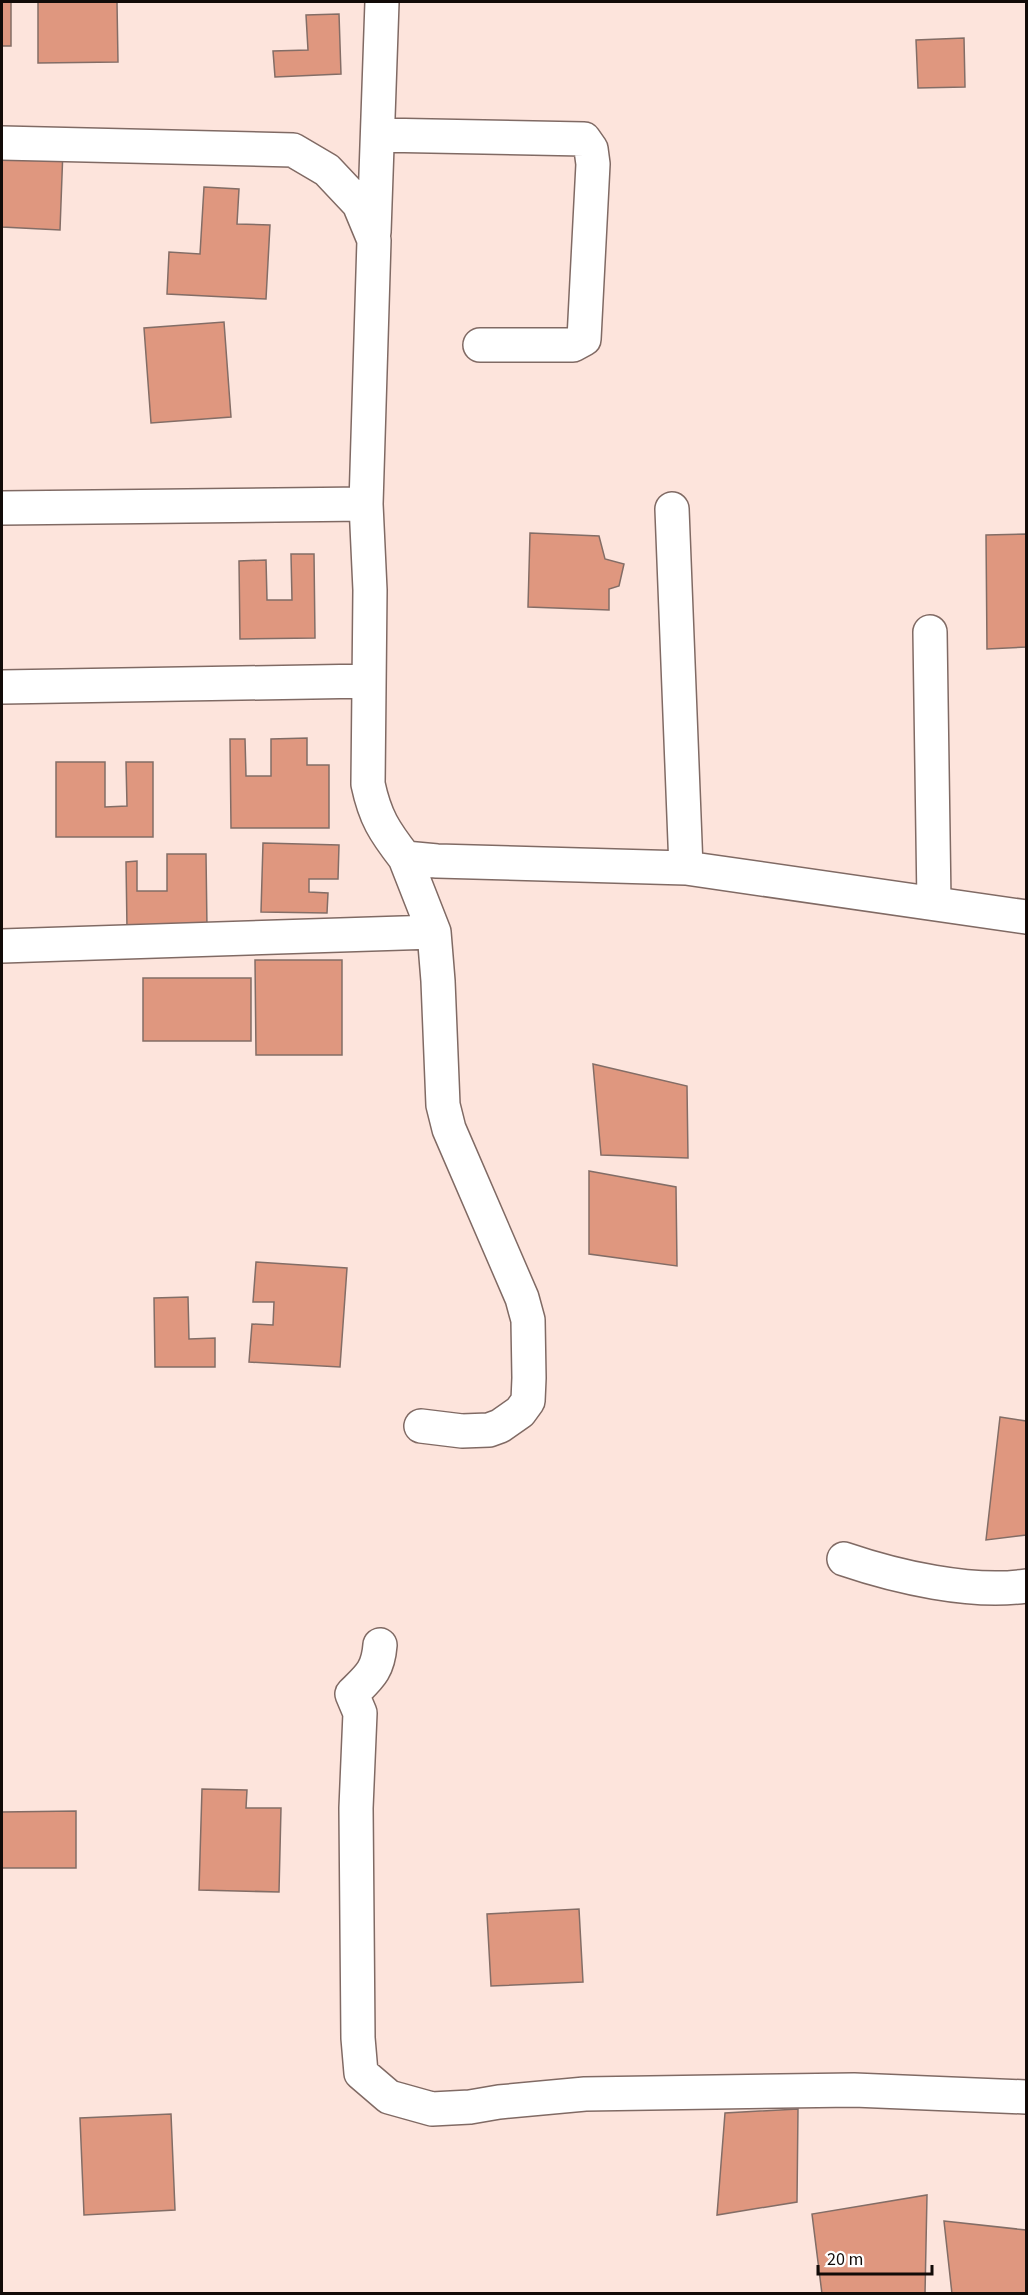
<svg xmlns="http://www.w3.org/2000/svg" width="1028" height="2295" font-family="'Source Sans 3',sans-serif">
	<style>
		.building { fill: #df977f; stroke: #836d66; stroke-width: 1.5 }
		.lines { fill: none; stroke-linecap: round; stroke-linejoin: round }
		.minor-casing { stroke: #806a64; stroke-width: 36 }
		.minor { stroke: #fff; stroke-width: 33 }
	</style>
	<rect width="100%" height="100%" fill="#fde4dc"/>
	<path class="building" d="M2,2H11V46H2Z
		M38,2H117L118,62L38,63Z
		M339,14L341,74L275,77L273,51L308,50L306,15Z
		M964,38L965,87L918,88L916,40Z
		M2,146L63,149L60,230L2,227Z
		M204,187L239,189L237,224L270,225L266,299L167,294L169,252L200,254Z
		M224,322L231,417L151,423L144,328Z
		M530,533L599,536L605,559L624,564L619,586L609,589V610L528,607Z
		M1026,534V647L987,649L986,535Z
		M291,554H314L315,638L240,639L239,561L266,560L267,600H292Z
		M307,738V765H329V828H231L230,739H245L246,776H271V739Z
		M56,762H105V807L127,806L126,762H153V837H56Z
		M263,843L339,845L338,879H309V892L328,893L327,913L261,912Z
		M167,854H206L207,929H127L126,862L137,861V891H167Z
		M255,960H342V1055H256Z
		M143,978H251V1041H143Z
		M593,1064L687,1086L688,1158L601,1155Z
		M589,1171L676,1187L677,1266L589,1254Z
		M256,1262L347,1268L340,1367L249,1362L252,1324L273,1325L274,1302H253Z
		M188,1297L189,1339L215,1338V1367H155L154,1298Z
		M1000,1417L1026,1421V1535L986,1540Z
		M202,1789L247,1790L246,1808H281L279,1892L199,1890Z
		M76,1811V1868H2V1812Z
		M579,1909L583,1982L491,1986L487,1914Z
		M798,2109L797,2202L717,2215L725,2113Z
		M171,2114L175,2210L84,2215L80,2118Z
		M927,2195L925,2294H822L812,2214Z
		M944,2221L1026,2230V2294H952Z"/>
	<g class="lines">
		<g class="minor-casing">
			<path id="minor" d="M378,135L584,139L591,149L593,164L584,339L573,345H480
				M2,143L293,150L327,170L359,204L374,240L366,504L370,590L368,784C375,817 384,831 405,858L437,861L686,868L1026,917
				M374,232L382,2
				M2,508L366,504
				M672,509L686,868
				M930,632L934,903
				M2,687L369,681
				M405,858L434,932L438,981L443,1105L449,1129L522,1298L528,1320L529,1378L528,1401L520,1412L500,1426L489,1430L462,1431L421,1426
				M2,946L434,932
				M844,1559C897,1577 971,1594 1026,1586
				M380,1645C378,1671 369,1677 352,1694L360,1713L356,1808L358,2038L361,2073L389,2097L432,2109L470,2107L499,2102L585,2094L854,2090L1026,2097"/>
		</g>
		<use href="#minor" class="minor"/>
	</g>
	<rect width="1028" height="2295" fill="none" stroke="#120b08" stroke-width="6"/>
	<path d="M818 2265v9h114v-9" fill="none" stroke="#120b08" stroke-width="3"/>
	<text x="827" y="2265" font-size="18" fill="#120b08" stroke="#ffffff" stroke-width="4.5" paint-order="stroke">20 m</text>
</svg>
